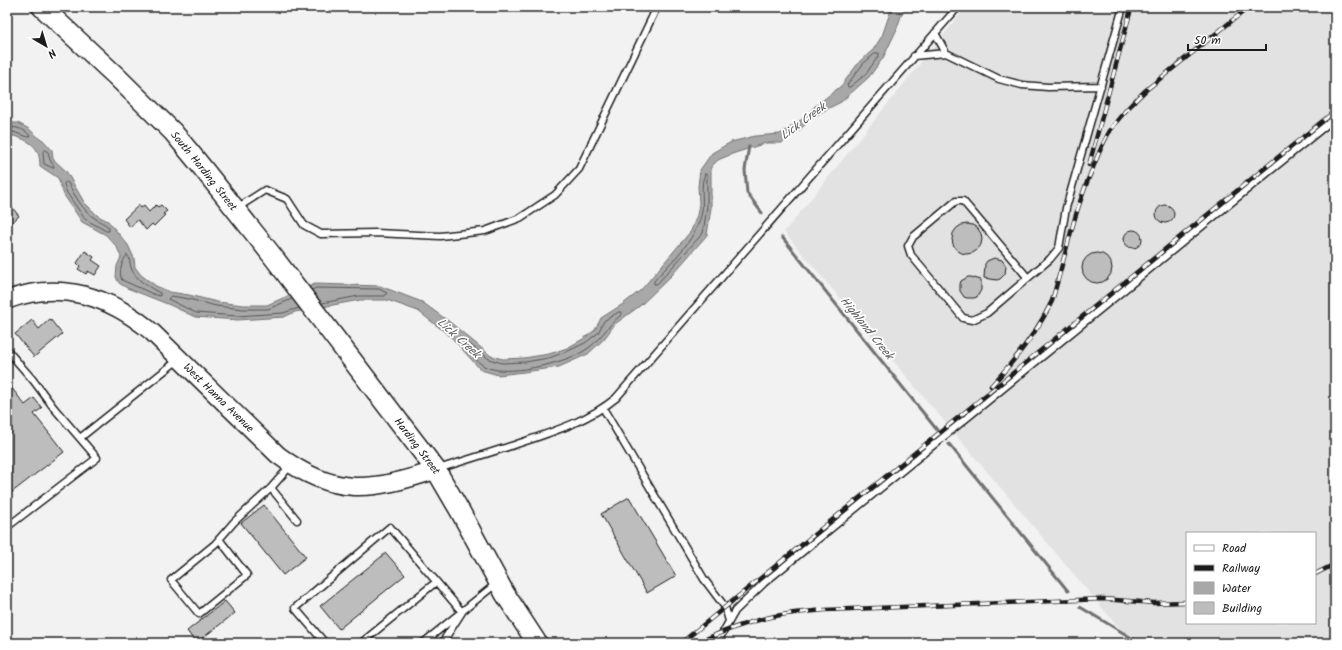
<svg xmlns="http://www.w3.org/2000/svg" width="1342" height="650" font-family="Kalam,sans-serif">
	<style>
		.built { fill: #e2e2e2; fill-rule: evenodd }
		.water { fill: #a8a8a8; stroke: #707070 }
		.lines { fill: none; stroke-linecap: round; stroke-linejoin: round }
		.shore { stroke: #545454; stroke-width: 1 }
		.stream { stroke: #707070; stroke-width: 3 }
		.building { fill: #bdbdbd; stroke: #1c1c1c }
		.lane-casing { stroke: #1c1c1c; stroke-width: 9 }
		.secondary-casing { stroke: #1c1c1c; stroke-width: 20 }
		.primary-casing { stroke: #1c1c1c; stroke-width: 22 }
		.lane { stroke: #fff; stroke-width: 6 }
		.secondary { stroke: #fff; stroke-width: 17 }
		.primary { stroke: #fff; stroke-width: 19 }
		.rail-casing { stroke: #1c1c1c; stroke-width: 4.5 }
		.rail { stroke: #fff; stroke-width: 3; stroke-dasharray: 9; stroke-linecap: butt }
		.labels { text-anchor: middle; stroke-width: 3.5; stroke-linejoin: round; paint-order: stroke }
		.street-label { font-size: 11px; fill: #1c1c1c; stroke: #fff }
		.water-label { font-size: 12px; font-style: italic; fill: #5b5b5b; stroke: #fff }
	</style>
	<rect width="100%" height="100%" fill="#f2f2f2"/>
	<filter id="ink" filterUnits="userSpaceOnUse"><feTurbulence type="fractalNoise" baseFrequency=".025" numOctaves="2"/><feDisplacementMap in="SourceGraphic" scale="8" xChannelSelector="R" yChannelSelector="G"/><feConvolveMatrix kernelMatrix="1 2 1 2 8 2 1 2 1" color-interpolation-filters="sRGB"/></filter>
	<g filter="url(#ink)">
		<path class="built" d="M966,7H1335V643H1132L784,232ZM1187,533H1315V623H1187Z"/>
		<path class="water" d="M892,7H904L896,31L883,58L869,77L841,102L825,110L811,119L793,136L782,143H766L732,154L718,160L711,167V208L707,235L672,275L641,305L615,324L604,339L588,354L559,367L524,372L498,375L481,370L450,336L418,311L387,300H360L295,312L284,317L238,320L195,317L170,305L127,288L119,283L116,277L117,266L121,257L117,247L106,235L82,222L64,195L58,178L40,166C40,143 27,140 7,134V123H18L29,129L38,137L43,140L52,150L53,159L66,171L84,202L98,216L108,221L128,245L134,258L135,267L141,275L156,286L170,292L189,295L217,302L244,305H267L315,284L380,286L422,302L451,323L491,356L503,359L524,358L549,354L567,348L583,339L595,330L601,318L623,304L641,290L691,231L697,215L699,204L698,186L700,170L712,153L731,142L755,136L780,134L801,120L814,107L841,86L860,61L873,50L882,36Z"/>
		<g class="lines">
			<path class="shore" d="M876,53H879V55L866,74L850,87H848L847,85L863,64Z
				M7,127C14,127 25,128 30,136L27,137L8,130L7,131
				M45,150L48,152L50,160L54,166L53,168L44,164L43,152Z
				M705,174L707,175V207L703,233L657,284H654V281C671,262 694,242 701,216C705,204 699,184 705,174Z
				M66,182L68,183C75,196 83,211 96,219C101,223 105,223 109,228V231H106L85,219L67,193L64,184Z
				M127,255C131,259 129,262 131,267C134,279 150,288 160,293V296L153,294L122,280C118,273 122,261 127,255Z
				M312,290L316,288L379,289L387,293L385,296H359L322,303
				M292,299L268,309H243L216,306L189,299L171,296L168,299L196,313L237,316L283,313L299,308
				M619,312H621V315C608,325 598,343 584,351C564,363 505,378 484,366C477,362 466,349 461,342L462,340H464L489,359L502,363L525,362L549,358L568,351L585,343L598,333L604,321Z"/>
			<path class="stream" d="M749,146L745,170L747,193L762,213
				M782,237L937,430
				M949,444L1068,591
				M1080,607L1140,643"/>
		</g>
		<path class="building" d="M7,201L19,216L7,227Z
			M139,205L141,208L144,206L149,212L156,205L158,207L161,205L167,211L163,214L165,215L154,226L152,224L146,230L138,220L130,227L124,219Z
			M1156 214a9 9 0 1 1 18 0a9 9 0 1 1-18 0Z
			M952 239a15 15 0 1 1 30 0a15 15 0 1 1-30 0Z
			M1124 239a9 9 0 1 1 18 0a9 9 0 1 1-18 0Z
			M85,251L94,257L92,260L101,266L95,275L88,271L86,274L78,269L80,266L77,263Z
			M1082 268a15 15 0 1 1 30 0a15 15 0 1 1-30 0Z
			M994,258L1002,260L1006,266L1005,274L1000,279L997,280L984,278L985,264L987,261Z
			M968,277H971L981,280V290L977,297L974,298H967L964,297L960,291V284L961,281Z
			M50,319L62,334L34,357L15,334L32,320L39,329Z
			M7,382L25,405L34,398L42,408L34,414L64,452L7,496Z
			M629,497L676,576L647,593L601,514Z
			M264,505L306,557L283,575L241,523Z
			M386,553L405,575L339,629L320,606Z
			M225,601L235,613L196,643L187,631Z"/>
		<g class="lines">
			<g class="lane-casing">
				<path id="lane" d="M935,33L946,53
					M914,56L946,53L999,79L1022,85L1048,87L1101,86
					M237,208L265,190L287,199L304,225L321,234L376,233L440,236L485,231L520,218L555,195L579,169L657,7
					M1028,278L963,201H956L913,237L908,246L911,255L963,318L972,320L987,313L1050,259L1059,248L1066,208L1123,7
					M7,350L33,380L54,408L97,458L7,527
					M603,408L704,579L725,607L729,621
					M80,438L178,360
					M438,469C463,461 488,453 514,445C549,433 587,422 616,398L958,7
					M271,488L297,520
					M219,539L247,575L199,614L171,580L215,544L234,522L271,488L291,465
					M325,643L295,608L390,527L462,612L442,643
					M361,643L436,582
					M423,643L497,583
					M717,643L735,611L764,583L1335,118"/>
			</g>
			<g class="secondary-casing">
				<g id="secondary">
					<path id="s1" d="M7,300C60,280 110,296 152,332L278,455C335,498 372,491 436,470"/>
				</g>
			</g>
			<g class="primary-casing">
				<g id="primary">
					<path id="s2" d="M42,7L116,76L173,132L197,161L271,254L436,470L460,511L505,594L537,643"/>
				</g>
			</g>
			<use href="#lane" class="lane"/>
			<use href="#secondary" class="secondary"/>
			<use href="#primary" class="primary"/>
			<g class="rail-casing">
				<path id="rail" d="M1089,165L1131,9
					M991,386C1015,360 1037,333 1052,301C1065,257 1074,212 1092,170C1098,155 1104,139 1113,126C1123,113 1134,101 1146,90L1249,7
					M1315,574L1335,564
					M681,643L1335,111
					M697,643C727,629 761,617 794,613C804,612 814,611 825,610L1103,599L1154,603L1187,602"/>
			</g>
			<use href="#rail" class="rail"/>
		</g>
	</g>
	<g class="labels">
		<g class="street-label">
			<text dy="4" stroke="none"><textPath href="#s2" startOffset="231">South Harding Street</textPath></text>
			<text dy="4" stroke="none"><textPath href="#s1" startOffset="250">West Hanna Avenue</textPath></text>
			<text dy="4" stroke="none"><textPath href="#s2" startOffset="579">Harding Street</textPath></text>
		</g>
		<g class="water-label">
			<text transform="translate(803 121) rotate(-37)" y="4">Lick Creek</text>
			<text transform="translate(867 328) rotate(51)" y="4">Highland Creek</text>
			<text transform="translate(459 338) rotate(42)" y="4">Lick Creek</text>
		</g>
	</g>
	<rect width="1342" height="650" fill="none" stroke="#fff" stroke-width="24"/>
	<rect x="12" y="12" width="1318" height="626" fill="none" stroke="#1c1c1c" stroke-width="1.5" filter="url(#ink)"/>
	<rect x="1186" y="532" width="130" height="92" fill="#ffffff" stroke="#a4a4a4"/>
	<rect x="1194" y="545" width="20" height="6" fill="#ffffff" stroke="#a4a4a4"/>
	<text x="1222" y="552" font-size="12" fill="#1c1c1c">Road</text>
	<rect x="1194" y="565" width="20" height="6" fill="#1c1c1c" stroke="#a4a4a4"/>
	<text x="1222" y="572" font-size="12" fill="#1c1c1c">Railway</text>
	<rect x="1194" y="582" width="20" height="12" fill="#a8a8a8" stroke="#a4a4a4"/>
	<text x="1222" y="592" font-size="12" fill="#1c1c1c">Water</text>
	<rect x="1194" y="602" width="20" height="12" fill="#bdbdbd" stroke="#a4a4a4"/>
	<text x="1222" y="612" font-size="12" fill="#1c1c1c">Building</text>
	<g transform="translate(46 46) rotate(142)" stroke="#ffffff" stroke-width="3" paint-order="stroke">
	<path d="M0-3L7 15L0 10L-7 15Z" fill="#1c1c1c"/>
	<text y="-6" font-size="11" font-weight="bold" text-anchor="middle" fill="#1c1c1c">N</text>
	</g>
	<path d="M1188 44v6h78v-6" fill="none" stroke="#1c1c1c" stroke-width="2"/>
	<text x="1194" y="44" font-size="12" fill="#1c1c1c" stroke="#ffffff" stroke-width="3" paint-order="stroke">50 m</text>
</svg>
